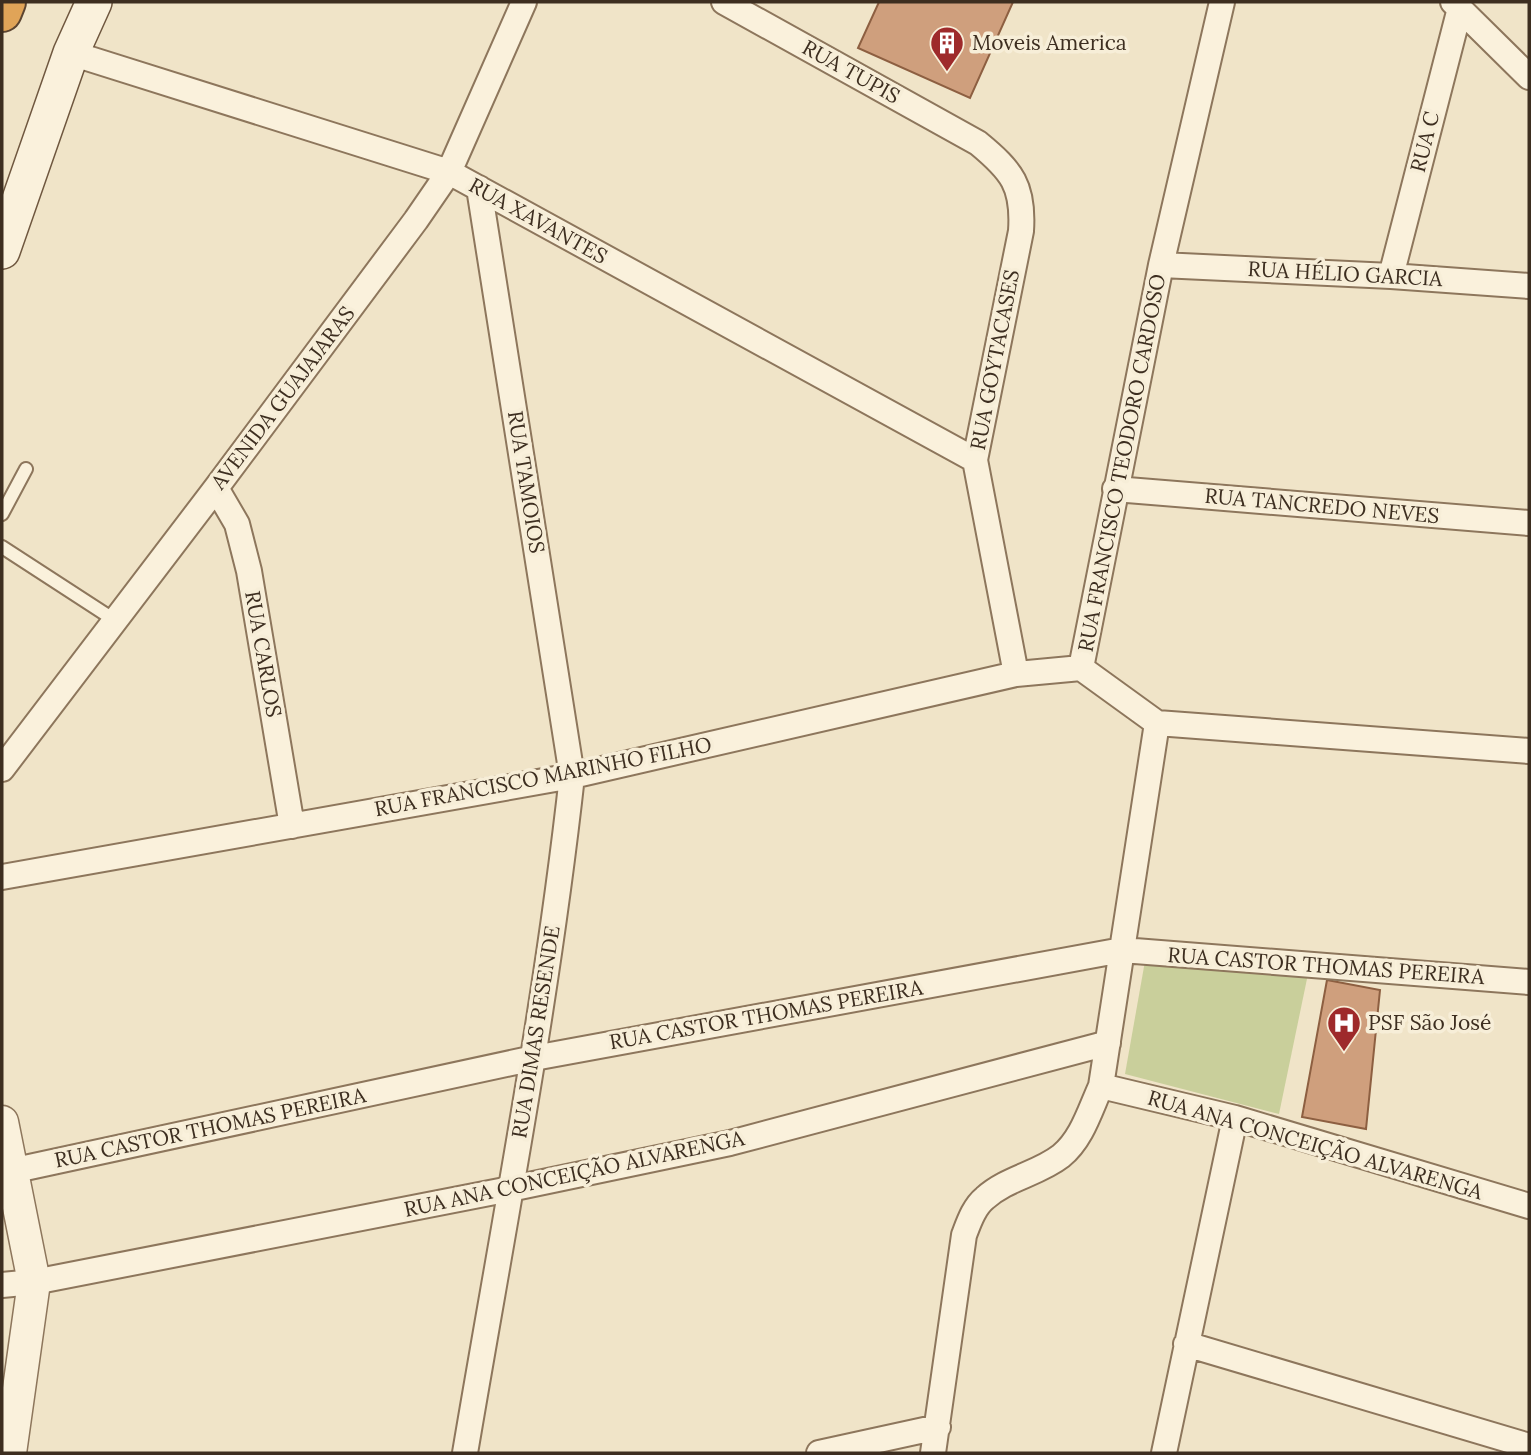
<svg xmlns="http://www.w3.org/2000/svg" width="1531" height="1455" font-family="Lora,serif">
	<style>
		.green { fill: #c9cf9b }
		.building { fill: #cf9f7d; stroke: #8d5f41; stroke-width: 2 }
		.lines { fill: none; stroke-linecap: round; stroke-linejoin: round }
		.service-casing { stroke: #8d765c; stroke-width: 16 }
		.minor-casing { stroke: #8d765c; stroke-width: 28 }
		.tertiary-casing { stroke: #8d765c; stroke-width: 35 }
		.secondary-casing { stroke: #6f573f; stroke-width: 38 }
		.motorway-casing { stroke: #5b4430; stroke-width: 42 }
		.service { stroke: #faf1dc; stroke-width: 12 }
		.minor { stroke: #faf1dc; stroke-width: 24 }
		.tertiary { stroke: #faf1dc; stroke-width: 32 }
		.secondary { stroke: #faf1dc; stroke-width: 35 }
		.motorway { stroke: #e0a458; stroke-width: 38 }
		.labels { text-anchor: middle; stroke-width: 7; stroke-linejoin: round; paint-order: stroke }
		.poi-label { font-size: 21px; fill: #3d2e20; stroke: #f7eed8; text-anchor: start }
		.street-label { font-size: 21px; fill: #3d2e20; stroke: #f7eed8 }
	</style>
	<rect width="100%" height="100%" fill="#f0e4c8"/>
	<path class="green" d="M1145,961L1308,974L1279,1114L1125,1074Z"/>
	<path class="building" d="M879,2H1013L970,98L858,48Z
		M1327,980L1380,990L1366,1129L1302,1117Z"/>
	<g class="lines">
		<g class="service-casing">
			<path id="service" d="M2,514L26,469
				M2,547L116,621"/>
		</g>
		<g class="minor-casing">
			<path id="minor" d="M724,2L978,143C1012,171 1024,186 1021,231L975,460L1016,674
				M1453,2L1529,77
				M71,53L449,172L975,460
				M1161,265L1391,276L1529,286
				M1391,276L1460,8
				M216,488L237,524L249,571L292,826
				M1115,489L1529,523
				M1081,668L1161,265L1222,2
				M1081,668L1157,723
				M1157,723L1529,751
				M2,769L216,488L416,220L449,172L524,2
				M2,877L572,776L1016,674L1081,668
				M1101,1086L1235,1118L1529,1206
				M11,1171L534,1058L1122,950L1529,982
				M2,1285L34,1282L510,1189L730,1143L1108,1043
				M1186,1344L1529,1446
				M465,1453C503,1228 547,1003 572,776L479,188
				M819,1453L938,1427
				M933,1453L964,1235C969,1222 974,1207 985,1198C1007,1178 1038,1174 1061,1156C1082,1139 1090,1110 1101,1086L1157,723
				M1164,1453L1235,1118"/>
		</g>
		<g class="tertiary-casing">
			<path id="tertiary" d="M2,1122L34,1282L10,1453"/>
		</g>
		<g class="secondary-casing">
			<path id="secondary" d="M2,251L71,53L94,2"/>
		</g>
		<g class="motorway-casing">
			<path id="motorway" d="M2,12L6,2"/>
		</g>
		<use href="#service" class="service"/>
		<use href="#minor" class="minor"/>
		<use href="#tertiary" class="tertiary"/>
		<use href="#secondary" class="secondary"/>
		<use href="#motorway" class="motorway"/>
	</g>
	<defs>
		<g id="building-pin" transform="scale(1.75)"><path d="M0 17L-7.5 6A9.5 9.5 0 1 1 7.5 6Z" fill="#9e2a2b" stroke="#f7eed8"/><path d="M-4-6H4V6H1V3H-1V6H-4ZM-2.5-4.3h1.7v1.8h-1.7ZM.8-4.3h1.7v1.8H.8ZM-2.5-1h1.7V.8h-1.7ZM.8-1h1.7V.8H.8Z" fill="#fff"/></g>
		<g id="hospital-pin" transform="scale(1.75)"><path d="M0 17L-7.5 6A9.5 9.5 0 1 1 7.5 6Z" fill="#9e2a2b" stroke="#f7eed8"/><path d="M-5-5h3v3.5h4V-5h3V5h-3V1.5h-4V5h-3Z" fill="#fff"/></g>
	</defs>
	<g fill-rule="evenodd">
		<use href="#building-pin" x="947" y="43"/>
		<use href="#hospital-pin" x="1344" y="1023"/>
	</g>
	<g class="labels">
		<g class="poi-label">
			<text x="972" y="50">Moveis America</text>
			<text x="1368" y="1030">PSF São José</text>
		</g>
		<g class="street-label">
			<text transform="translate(851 72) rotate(29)" y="7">RUA TUPIS</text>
			<text transform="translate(1425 142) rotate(-76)" y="7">RUA C</text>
			<text transform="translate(538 221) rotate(29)" y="7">RUA XAVANTES</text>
			<text transform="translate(1345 274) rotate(3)" y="7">RUA HÉLIO GARCIA</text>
			<text transform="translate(995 360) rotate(-79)" y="7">RUA GOYTACASES</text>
			<text transform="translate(283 398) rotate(-53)" y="7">AVENIDA GUAJAJARAS</text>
			<text transform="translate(1122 463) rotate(-79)" y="7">RUA FRANCISCO TEODORO CARDOSO</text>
			<text transform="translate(526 482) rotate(81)" y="7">RUA TAMOIOS</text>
			<text transform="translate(1322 506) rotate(5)" y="7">RUA TANCREDO NEVES</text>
			<text transform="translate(263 654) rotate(80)" y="7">RUA CARLOS</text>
			<text transform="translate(543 777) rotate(-11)" y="7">RUA FRANCISCO MARINHO FILHO</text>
			<text transform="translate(1326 966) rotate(4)" y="7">RUA CASTOR THOMAS PEREIRA</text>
			<text transform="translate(766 1015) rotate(-10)" y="7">RUA CASTOR THOMAS PEREIRA</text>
			<text transform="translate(536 1032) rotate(-81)" y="7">RUA DIMAS RESENDE</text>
			<text transform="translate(210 1128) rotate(-12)" y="7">RUA CASTOR THOMAS PEREIRA</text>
			<text transform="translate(1315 1145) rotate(16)" y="7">RUA ANA CONCEIÇÃO ALVARENGA</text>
			<text transform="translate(574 1174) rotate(-12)" y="7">RUA ANA CONCEIÇÃO ALVARENGA</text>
		</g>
	</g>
	<rect width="1531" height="1455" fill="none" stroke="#3d2e20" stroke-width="7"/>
</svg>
